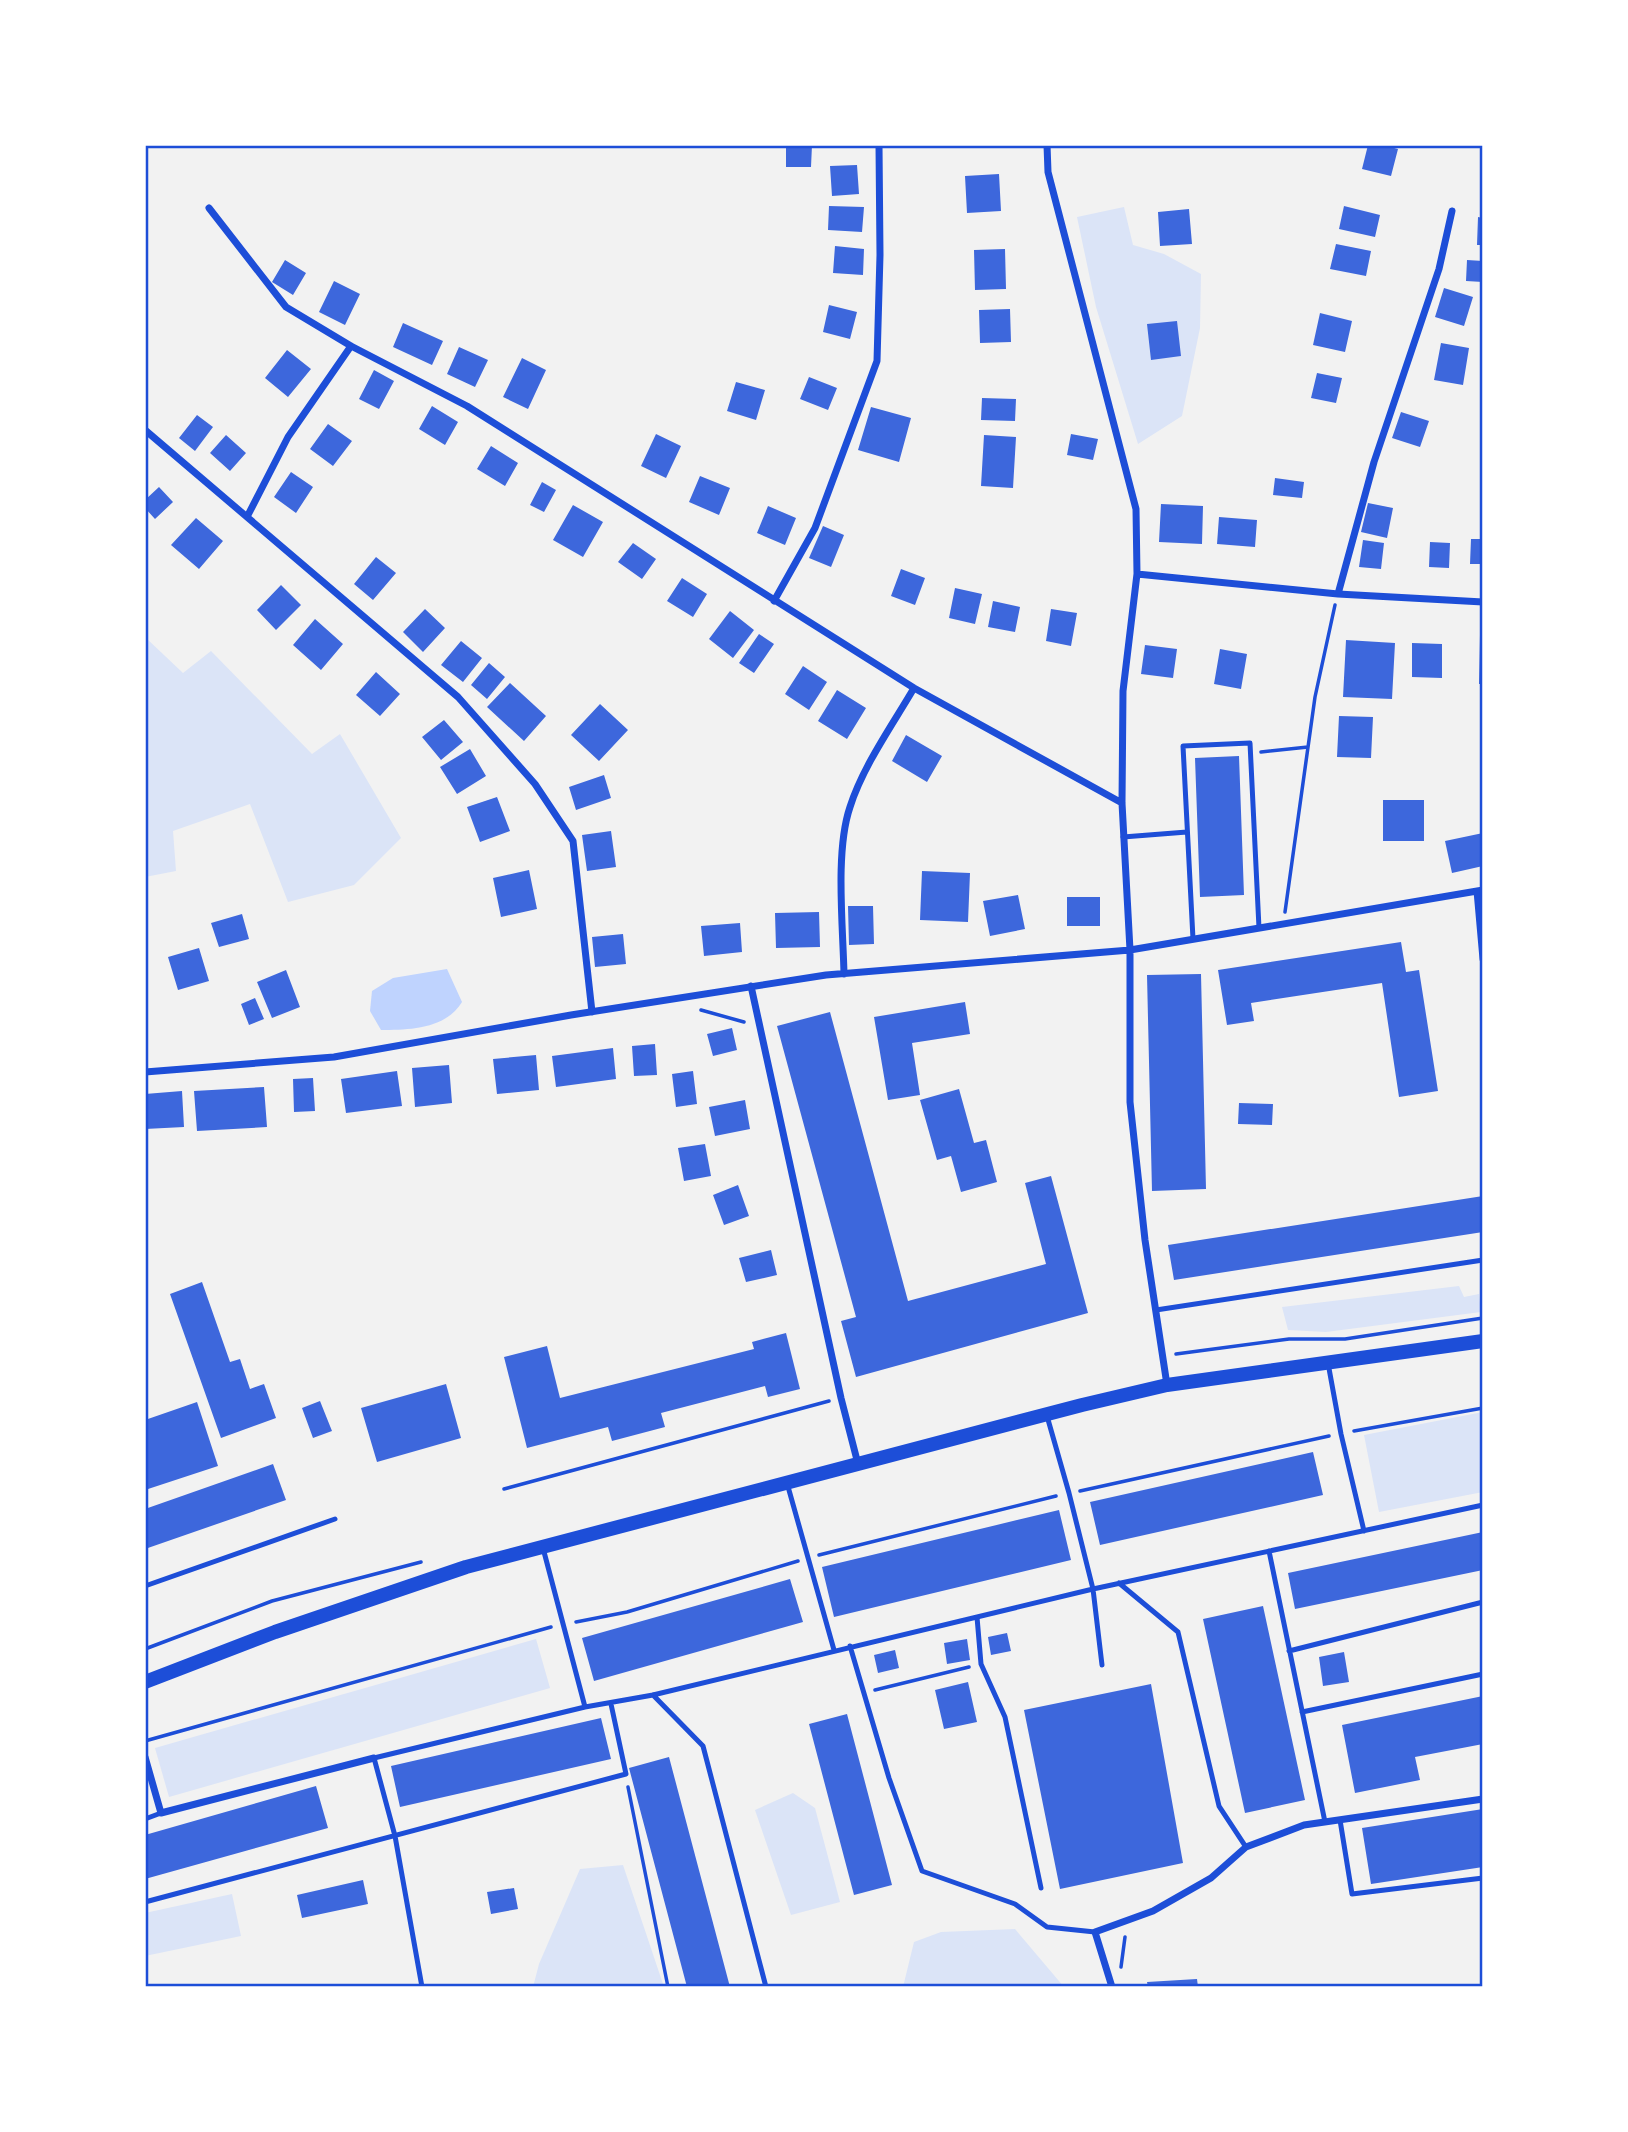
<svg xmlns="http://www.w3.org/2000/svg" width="1628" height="2132" font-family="'Source Sans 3',sans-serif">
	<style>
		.green { fill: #dbe4f7 }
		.water { fill: #bfd3fe }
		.building { fill: #3d67dc }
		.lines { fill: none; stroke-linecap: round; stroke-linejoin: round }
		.path { stroke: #1d4ed8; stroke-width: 3.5 }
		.service { stroke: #1d4ed8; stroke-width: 5 }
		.minor { stroke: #1d4ed8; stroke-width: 7 }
		.secondary { stroke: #1d4ed8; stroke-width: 14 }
		.neatline { fill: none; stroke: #1d4ed8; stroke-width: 2.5 }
	</style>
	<rect width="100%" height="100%" fill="#f2f2f2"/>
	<path class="green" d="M1124,207L1133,245L1164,254L1201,274L1200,328L1182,416L1138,444L1096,307L1077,217Z
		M145,637L183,673L211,651L312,754L340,734L401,838L354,885L288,902L250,804L173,831L176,871L145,877Z
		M1459,1286L1464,1297L1479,1294L1481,1312L1326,1332L1288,1330L1282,1307Z
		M1483,1412V1492L1379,1512L1364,1435Z
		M536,1639L550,1688L169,1797L155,1748Z
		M793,1793L815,1808L840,1902L791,1915L755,1810Z
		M623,1865L664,1987H533L539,1964L580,1869Z
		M232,1894L241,1936L145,1956V1913Z
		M1015,1929L1064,1987H903L914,1942L941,1932Z"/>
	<path class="water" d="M447,969L462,1002C446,1029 409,1030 381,1030L370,1011L372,991L393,978Z"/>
	<path class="building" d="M786,145H812L811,167H786Z
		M1368,145H1383L1398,149L1391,176L1362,169Z
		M857,165L859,194L832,196L830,166Z
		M999,174L1001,211L967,213L965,176Z
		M829,206L864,207L862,232L828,230Z
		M1344,206L1380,215L1375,237L1339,229Z
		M1189,209L1192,244L1160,246L1158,212Z
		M1478,217L1483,218V245H1477Z
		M1336,244L1371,251L1366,276L1330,269Z
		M835,246L864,249L863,275L833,273Z
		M1005,249L1006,289L975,290L974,250Z
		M285,260L306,273L293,295L272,282Z
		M1467,260L1483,261V282L1466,281Z
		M334,281L360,294L345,325L319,312Z
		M1444,288L1473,297L1464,326L1435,317Z
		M829,305L857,312L850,339L823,332Z
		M1010,309L1011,342L980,343L979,310Z
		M1320,313L1352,321L1345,352L1313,345Z
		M1177,321L1181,356L1151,360L1147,324Z
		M403,323L443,341L432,365L393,347Z
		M1441,343L1469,348L1463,385L1434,380Z
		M459,347L488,360L475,387L447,374Z
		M287,350L311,369L288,397L265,378Z
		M522,358L546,370L528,409L503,397Z
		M374,370L394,381L379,409L359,399Z
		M1317,373L1342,378L1336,403L1311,398Z
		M809,377L837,388L828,410L800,399Z
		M736,382L765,390L756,420L727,411Z
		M982,398L1016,399L1015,421L981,420Z
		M432,406L458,422L445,445L419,429Z
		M871,407L911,418L899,462L858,450Z
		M1401,412L1429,421L1420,447L1392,438Z
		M197,415L213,427L195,451L179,438Z
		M328,424L352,441L333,466L310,449Z
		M656,434L681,446L666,478L641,466Z
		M1071,434L1098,439L1093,460L1067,455Z
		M226,435L246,453L230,471L210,453Z
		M984,435L1016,437L1013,488L981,486Z
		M491,446L518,463L505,486L477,469Z
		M291,472L313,487L296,513L274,497Z
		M700,476L730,488L719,515L689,502Z
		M1275,478L1304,482L1302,498L1273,495Z
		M542,482L556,490L544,512L530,505Z
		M159,487L173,502L155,519L145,508V500Z
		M1368,503L1393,508L1387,538L1361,532Z
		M1161,504L1203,506L1202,544L1159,542Z
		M573,505L603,522L583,557L553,540Z
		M768,506L796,518L785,545L757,533Z
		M1219,517L1257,520L1255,547L1217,544Z
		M196,518L223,541L199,569L171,545Z
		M823,526L844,535L831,567L809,558Z
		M1471,539H1483V564H1470Z
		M1363,540L1384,543L1381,569L1359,567Z
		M1430,542L1450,543L1449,568L1429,567Z
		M633,543L656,559L642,579L618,562Z
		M376,557L396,573L373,600L354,584Z
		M901,569L925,578L915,605L891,596Z
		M682,578L707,594L693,617L667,601Z
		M281,585L301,605L276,630L257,610Z
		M955,588L982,594L975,624L949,618Z
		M993,601L1020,607L1015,632L988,627Z
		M425,609L445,628L423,652L403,632Z
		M1051,609L1077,613L1071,646L1046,641Z
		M730,611L754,630L733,658L709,639Z
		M315,619L343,644L321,670L293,645Z
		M759,634L774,644L754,673L739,663Z
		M1480,635H1483V684H1479Z
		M1346,640L1395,643L1392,699L1343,697Z
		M461,641L482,658L463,682L441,665Z
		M1412,643L1442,644V678L1412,677Z
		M1145,645L1177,649L1173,678L1141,674Z
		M1220,649L1247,654L1241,689L1214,684Z
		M489,663L505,677L487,699L471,685Z
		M803,666L827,682L809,710L785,694Z
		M376,672L400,694L380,716L356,695Z
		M510,683L546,716L524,741L487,707Z
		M837,690L866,708L847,739L818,721Z
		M600,704L628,730L599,761L571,735Z
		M1339,716L1373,717L1371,758L1337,757Z
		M444,720L463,742L441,760L422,737Z
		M906,735L942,756L927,782L892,761Z
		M470,749L486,776L457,794L440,767Z
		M1239,756L1244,895L1200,897L1195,758Z
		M604,775L611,798L576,810L569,787Z
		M497,797L510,831L480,842L467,807Z
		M1383,800H1424V841H1383Z
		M611,831L616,867L587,871L582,835Z
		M1483,833V866L1452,873L1445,841Z
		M529,870L537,909L501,917L493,878Z
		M922,871L970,873L968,922L920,920Z
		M1018,895L1025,929L990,936L983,901Z
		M1067,897H1100V926H1067Z
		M848,906H873L874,944L849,945Z
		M819,912L820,947L776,948L775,913Z
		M242,914L249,939L219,947L211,923Z
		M740,923L742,952L704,956L701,926Z
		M623,934L626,964L595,967L592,937Z
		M1401,942L1406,972L1419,970L1438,1091L1399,1097L1382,983L1251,1003L1254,1021L1227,1025L1218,970Z
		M199,948L209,981L178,990L168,957Z
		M286,970L300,1007L272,1018L257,982Z
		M1201,974L1206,1189L1152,1191L1147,975Z
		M255,998L264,1019L249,1025L241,1004Z
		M965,1002L970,1034L912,1043L920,1095L888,1100L874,1017Z
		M830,1012L908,1301L1046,1264L1025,1183L1051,1176L1088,1313L856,1377L841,1321L856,1317L777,1026Z
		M732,1028L737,1050L713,1056L707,1034Z
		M655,1044L657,1075L634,1076L632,1046Z
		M613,1048L616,1079L556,1087L552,1056Z
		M536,1055L539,1090L497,1094L493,1059Z
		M449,1065L452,1103L415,1107L412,1068Z
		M397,1071L402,1106L346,1113L341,1079Z
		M693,1071L697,1104L676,1107L672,1074Z
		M313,1078L315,1111L294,1112L293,1079Z
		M264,1087L267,1127L197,1131L194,1091Z
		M959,1089L974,1143L986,1140L997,1182L961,1192L951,1156L937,1160L920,1100Z
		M182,1091L184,1127L145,1129V1094Z
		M745,1100L750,1129L715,1136L709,1107Z
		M1239,1103L1273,1104L1272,1125L1238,1124Z
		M705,1144L711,1176L684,1181L678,1148Z
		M738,1185L749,1216L724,1225L713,1195Z
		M1483,1196V1232L1174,1280L1168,1245Z
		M771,1250L777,1275L746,1282L739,1258Z
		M202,1282L230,1362L240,1359L250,1389L264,1384L276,1418L221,1438L170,1294Z
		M786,1333L800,1389L768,1397L765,1386L661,1413L665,1427L612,1441L608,1427L527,1448L504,1357L547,1346L560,1398L754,1349L752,1342Z
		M446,1384L461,1438L377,1462L361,1408Z
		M320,1401L332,1431L313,1438L302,1408Z
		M197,1402L218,1466L145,1490V1420Z
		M1313,1452L1323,1495L1100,1545L1090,1502Z
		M273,1464L286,1500L145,1549V1509Z
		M1059,1510L1071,1560L834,1617L822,1567Z
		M1483,1532V1570L1295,1609L1288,1573Z
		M790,1579L803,1622L594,1681L582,1638Z
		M1263,1606L1305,1800L1245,1813L1203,1619Z
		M1007,1633L1011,1651L991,1655L988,1637Z
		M967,1639L970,1660L947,1664L944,1643Z
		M895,1650L899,1668L878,1673L874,1655Z
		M1344,1652L1349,1682L1323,1686L1319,1657Z
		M968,1682L977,1722L944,1729L935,1690Z
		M1151,1684L1183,1863L1060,1889L1024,1710Z
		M1483,1696V1744L1415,1757L1420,1780L1355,1793L1342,1725Z
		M847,1714L892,1885L854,1895L809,1724Z
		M601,1718L611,1759L400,1807L391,1766Z
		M669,1757L730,1987H687L629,1768Z
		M316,1786L328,1828L145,1879V1835Z
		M1483,1809V1867L1371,1884L1362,1828Z
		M363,1880L368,1904L302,1918L297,1895Z
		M514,1888L518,1909L491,1914L487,1892Z
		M1197,1979L1198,1987H1148L1147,1982Z"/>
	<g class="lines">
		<path class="path" d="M1261,752L1308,747
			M1285,912L1315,697L1335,605
			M701,1010L744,1022
			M1176,1354L1289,1339H1345L1483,1318
			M1354,1431L1483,1408
			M504,1489L829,1401
			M1080,1491L1329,1436
			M819,1555L1056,1496
			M576,1622L627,1612L798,1561
			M145,1649L272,1601L421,1562
			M875,1690L969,1667
			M145,1741L551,1627
			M628,1787L668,1987
			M1121,1967L1125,1937"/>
		<path class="service" d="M1123,837L1187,832
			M1193,939L1183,746L1250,743L1259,928
			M1156,1310L1483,1260
			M1328,1363L1341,1434L1364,1531
			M787,1483L834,1650
			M543,1548L585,1707
			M1269,1551L1325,1822
			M1119,1583L1178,1632L1219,1806L1246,1847
			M145,1586L335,1519
			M977,1617L981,1664L1005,1717L1041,1888
			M850,1646L889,1778L922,1871L1015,1904L1047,1927L1095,1932
			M1289,1651L1483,1602
			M1102,1665L1093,1589L1483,1505
			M653,1695L703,1746L766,1987
			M1302,1712L1483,1674
			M145,1819L161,1813
			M1340,1820L1352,1894L1483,1878
			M145,1902L626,1774L611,1704
			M422,1987L395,1836L374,1758L585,1707L653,1695L1093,1589L1069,1493L1047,1416"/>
		<path class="minor" d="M1047,145L1048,172L1136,509L1137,574L1123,691L1122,803L1130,950V1102L1145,1240L1167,1385
			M209,208L286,307L351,346L467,406L914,688L1122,803
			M145,430L458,697L535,784L573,841L592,1012
			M247,517L288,437L351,346
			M1137,574L1338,594L1483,602
			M1338,594L1374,462L1439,269L1452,211
			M774,601L815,528L877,361L880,255L879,145
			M1477,891L1483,959
			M844,974C843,926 835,851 850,807C863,766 893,724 914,688
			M751,986L841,1398L858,1464
			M145,1072L334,1057L571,1015L826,975L1130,950L1483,890
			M145,1757L161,1813L374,1758
			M1112,1987L1095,1932L1153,1911L1211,1878L1246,1847L1304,1825L1483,1799"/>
		<path class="secondary" d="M145,1682L275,1632L466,1567L1082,1405L1167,1385L1483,1341"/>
	</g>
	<rect width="1628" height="2132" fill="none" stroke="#ffffff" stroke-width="294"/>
	<rect x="147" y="147" width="1334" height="1838" class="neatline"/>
</svg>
